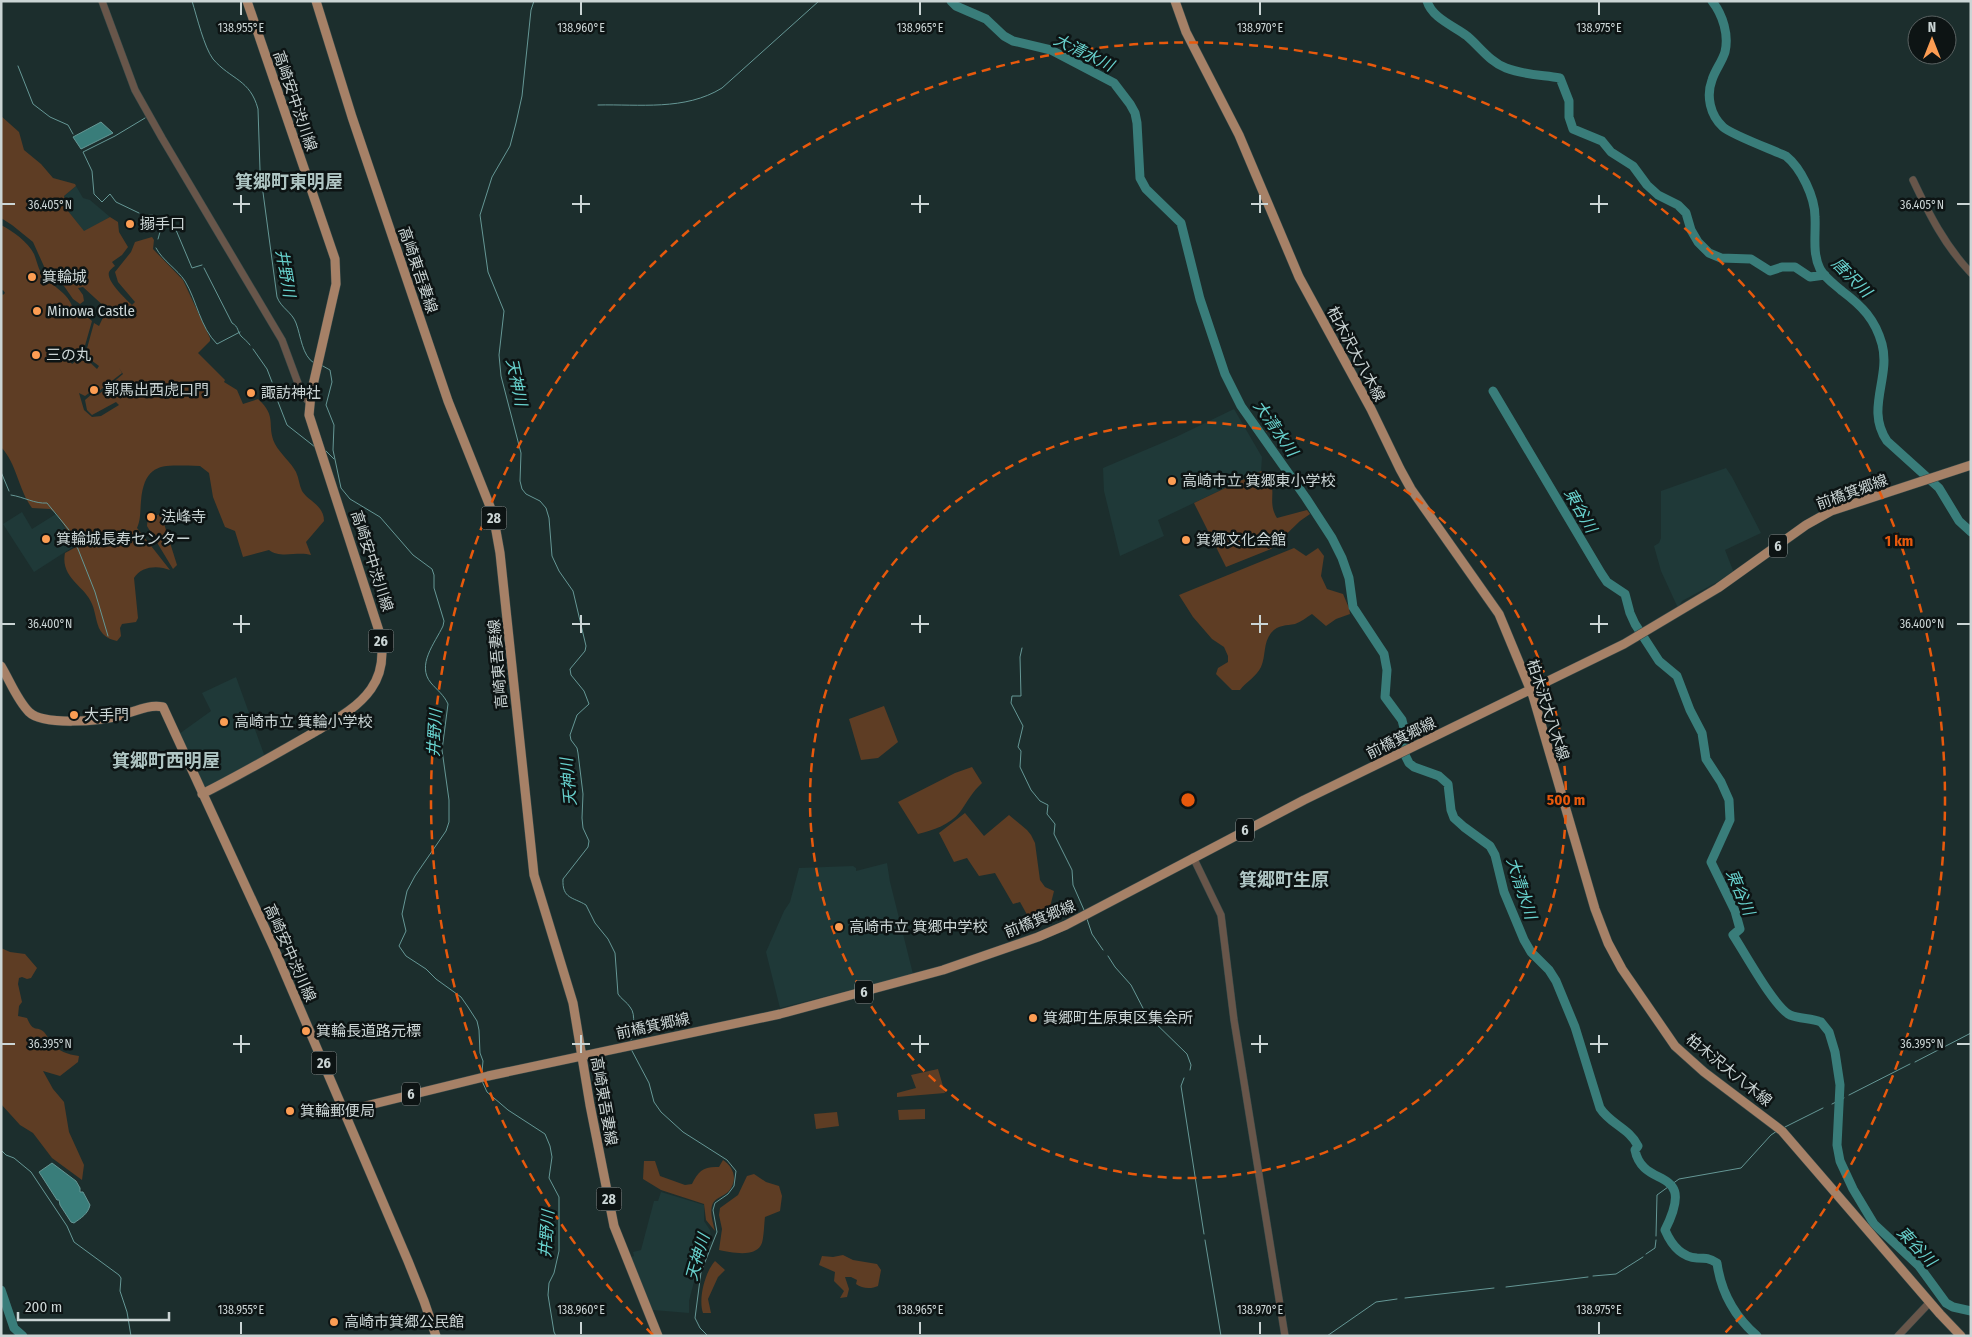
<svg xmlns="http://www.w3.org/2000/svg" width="1972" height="1337" font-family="'Fira Sans Condensed','Noto Sans JP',sans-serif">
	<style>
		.built { fill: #1f3938 }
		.green { fill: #5e3d24; fill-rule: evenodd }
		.water { fill: #397d7a; stroke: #659795 }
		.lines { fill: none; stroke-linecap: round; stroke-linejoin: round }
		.stream { stroke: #659795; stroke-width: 1 }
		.river { stroke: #397d7a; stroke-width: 9 }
		.minor-casing { stroke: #384948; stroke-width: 8 }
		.major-casing { stroke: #384948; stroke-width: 10 }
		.minor { stroke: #68564a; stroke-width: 7 }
		.major { stroke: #a68167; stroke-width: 9 }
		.ticks { fill: none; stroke: #cbd5d5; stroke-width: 2 }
		.ring { fill: none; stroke: #e8590c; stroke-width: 2.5; stroke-dasharray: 9 6 }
		.poi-dot { fill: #fc9d53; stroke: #0d1414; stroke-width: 2 }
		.labels { text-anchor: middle; stroke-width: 5; stroke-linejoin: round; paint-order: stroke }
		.shield { fill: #0d1414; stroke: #929b9b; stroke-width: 1 }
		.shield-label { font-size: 14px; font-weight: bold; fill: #cbd5d5 }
		.street-label { font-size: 15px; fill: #cbd5d5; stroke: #0d1414 }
		.poi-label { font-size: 15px; fill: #cbd5d5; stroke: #0d1414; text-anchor: start }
		.water-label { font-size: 16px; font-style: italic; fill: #68d2ce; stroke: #0d1414 }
		.quarter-label { font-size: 18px; font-weight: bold; fill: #afc5c3; stroke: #0d1414 }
		.ticks-label { font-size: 12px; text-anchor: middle; fill: #cbd5d5; stroke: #0d1414; stroke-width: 5; stroke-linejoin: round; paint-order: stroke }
		.centre { fill: #e8590c; stroke: #0d1414; stroke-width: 2.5 }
		.ring-label { font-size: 15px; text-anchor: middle; font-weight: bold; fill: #e8590c; stroke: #0d1414; stroke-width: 5; stroke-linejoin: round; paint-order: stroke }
	</style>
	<rect width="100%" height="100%" fill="#1c2e2d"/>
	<path class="built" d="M76,186L83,198L90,200L110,217L84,232L68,211L64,196Z
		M1234,409L1262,457L1261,471L1158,520L1164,536L1120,556L1104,491L1103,468L1176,437Z
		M1726,468L1732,477L1761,533L1725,550L1734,573L1682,601L1678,608L1661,571L1654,546L1659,543L1661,538V491Z
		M22,512L32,529L56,514L76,545L34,572L3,524Z
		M236,677L265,757L204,790L179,734L211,711L202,693Z
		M887,863L890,882L913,974L780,1008L766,952L784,911L790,902L799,868L853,866L856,868V871Z
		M661,1192L704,1205V1221L710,1230L711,1238L699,1262L689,1301V1313L653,1310L649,1308L628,1258L634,1256L633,1252L641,1250L654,1201H658Z"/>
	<path class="green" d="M1,116L19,132L24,150L41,164L53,178L75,184L76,186L64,196L68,211L84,231L110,217L118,222L119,232L128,247L122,255L112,262L115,266C113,267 110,270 109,272C106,281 126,299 132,305L135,302L118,282L115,272L131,252L135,242L152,237L154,240L153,249L183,280L210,338V341L198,353L225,380L224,382L237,390L243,404L258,399C278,417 266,425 275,444C281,455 291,462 296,472C299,478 299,485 302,491C308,501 324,505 324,521L306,542L311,555C298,551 280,559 269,550L243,557L235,531L225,527L213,497L209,473L200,466C166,466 145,459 141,501C140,511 141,519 137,528L170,570C158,565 141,566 134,578L138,618L136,622L122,624L120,628L121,636L117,641C112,640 107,638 103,634C96,627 96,613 92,604C85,586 60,578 65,553L76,547V544L56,513L50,509L32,508C18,489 17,464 1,447V293L3,295L5,293L3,290L1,291V225C13,231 28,242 34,254C37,261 38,269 43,276C52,286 72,295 73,311L78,308L92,321L84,349L70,361L72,364L83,356L97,369L99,366L87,357L86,352L94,323L99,326L107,309L83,287L78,288L83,295L84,301L80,304L73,299L64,286L47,273L33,242L12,225L1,218ZM119,368L123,374L98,395L92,394L85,400L87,410L92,415L116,402L119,405L101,416L92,417L84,410L79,393L85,396L89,393L93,384L99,391L122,373Z
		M1261,471C1282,487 1265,499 1277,518L1307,510L1310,514L1300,521L1271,549L1226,567L1194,503Z
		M161,514L177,565L173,569L147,526C147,517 154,516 161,514Z
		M1294,548L1306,556L1318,548L1324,556L1321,576L1327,589L1343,594L1349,608L1350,614L1336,619L1326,626L1312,614C1307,617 1301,622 1295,624C1286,626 1279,624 1271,633C1263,643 1266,656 1261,667C1256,677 1247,681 1240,690H1232L1216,674L1218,668L1228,662V656L1224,647L1212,639L1193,617L1179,595Z
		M884,706L898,742L878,758L861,760L849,719Z
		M972,767L982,783C972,792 968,801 960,812C950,825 933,830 918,834L898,802L955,773Z
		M965,813L984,836L1009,815L1027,830L1031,835L1035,843L1040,880L1045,887L1054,891L1050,907L1030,920L1020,902L1013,904L995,873L979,876L967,858L954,862L939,833Z
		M1,948L10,952L25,954L37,968L31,978L27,979L22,977L19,978L18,984L22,1002L19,1006L18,1016L27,1018C34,1034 36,1025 44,1032C47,1035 48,1039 51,1042C59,1052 67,1054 79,1056L78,1062L60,1076L43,1071L53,1089L64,1102L69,1132L84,1165L82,1180L52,1158L33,1133L20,1125L1,1104Z
		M938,1069L945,1093L897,1097V1093L916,1088L911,1075Z
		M925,1109V1119L899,1120L898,1110Z
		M837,1112L839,1126L816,1129L814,1114Z
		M723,1160C734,1167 738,1180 729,1191C724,1196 717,1197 713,1203C709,1211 713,1223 715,1231L706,1220L704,1204L661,1190L643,1179L644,1161H655L660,1176L685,1185L692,1184C698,1171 704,1166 719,1167Z
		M754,1174L766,1182L779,1186L782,1196L780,1211L765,1217C764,1224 764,1240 761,1245C754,1258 730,1252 719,1250L722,1229L719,1215L720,1208L738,1195L747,1176Z
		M843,1255L853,1260L877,1264L881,1270L878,1286C872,1289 862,1289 856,1284L857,1280L851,1277H845L849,1289L847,1297L840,1298L844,1291L834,1281L835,1272L819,1265L822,1256L833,1257Z
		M715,1261L725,1270L718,1277L708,1299L711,1313H703C698,1299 705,1272 715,1261Z"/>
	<path class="water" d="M101,122L113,133L81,149L73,137Z
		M52,1163L76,1181L80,1188V1192H83L90,1205C88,1214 81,1218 74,1223L71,1222L60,1205L59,1200H57L39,1172Z"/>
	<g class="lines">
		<path class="stream" d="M192,1C197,17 204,47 213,59C231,80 250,79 258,109L260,170L277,297C281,308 292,312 296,323C301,336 302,356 314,363
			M534,1L531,10L522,96L516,123L510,146L492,177L480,215L488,272L504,311L499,355L501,376L521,453L520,481L522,489L526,494L540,501L546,508L549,518L552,556L559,571L573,591L586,646L585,651L570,669L571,675L584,691L589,704L577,715L570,735L571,740L577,748L578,753L583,794L582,818L583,828L589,841L588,847L563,879C562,899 573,897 586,905L595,923L608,939L615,953L618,994C621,999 627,1002 630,1007C637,1015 632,1031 631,1040
			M18,66L33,104L50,117L68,125L73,134
			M598,105C639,104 685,111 722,88L819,1
			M139,213L116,202L110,194L102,202L94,194L92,171L83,152L115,136L145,118
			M149,215H153L160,232L158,239
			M176,230L192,268L202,265
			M156,248C163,261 177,269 185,281C197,301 200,327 217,344L240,332
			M204,268L232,323C239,327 237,331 241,336C244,339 247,341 250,345
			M253,349L267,369L272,382
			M321,365L330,370L332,382L326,405L334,425L333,450L341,488L350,499L380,517L413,555L432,569L434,575V588L444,621L443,626C435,643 416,665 431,683C437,690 444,695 448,704L442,750L449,800V822L446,831L415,876L407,891L402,914L406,931L399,946L406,956L426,969L436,979L461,997L468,1007L477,1021L479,1030L480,1053L483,1061L482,1072
			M273,389L287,425L315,447
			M326,451L334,459
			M1,472L9,491
			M11,495C24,497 35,504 47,503L69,530L78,549L95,592L108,636
			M1022,648L1020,657L1021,696H1012L1011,703L1023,726L1018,747L1021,751L1020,767L1031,790L1040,801L1048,805L1047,814L1055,824L1054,834L1072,870L1073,885L1084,910
			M1087,919L1092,934L1103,950
			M1108,956L1115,967L1131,985L1146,1014L1187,1054L1191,1065L1190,1070
			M631,1049L649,1083L654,1102L661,1112L683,1132L727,1160L736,1171L734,1186L728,1194L715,1203L713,1210L717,1232L701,1272L695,1318L700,1328L708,1336
			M1915,1062L1971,1033
			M1184,1078L1181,1086L1204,1234
			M482,1081L487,1092L508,1110L545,1134L550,1146L552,1157L549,1178L559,1197V1251L554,1273L549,1283L548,1295L554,1332L556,1336
			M1849,1095L1910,1064
			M1832,1104L1844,1098
			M1785,1127L1823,1108
			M1,1150L6,1155L14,1158L31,1172L67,1226L74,1242L119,1275L121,1278L120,1291L127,1312L131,1336
			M1656,1236L1657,1195L1679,1179L1741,1168L1771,1135L1777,1131
			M1205,1240L1221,1336
			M1646,1254L1655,1248L1656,1240
			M1593,1276L1616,1274L1643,1257
			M1506,1287L1588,1277
			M1405,1298L1494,1288
			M1327,1336L1376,1302L1397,1299"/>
		<path class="river" d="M951,1L956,6L986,19L1004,36L1013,41L1051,50L1114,83L1130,104L1135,113L1137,123L1140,178L1146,189L1181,223L1200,299L1225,374L1241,406L1306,498L1332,538L1342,558L1349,578L1353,607L1384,654L1387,670L1385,697L1402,720L1404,728L1405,755L1409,763L1414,767L1439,776L1448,784L1451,810L1454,818L1464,827L1490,846L1495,855L1504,892L1524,940L1531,952L1549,970L1556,981L1575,1027L1600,1108C1610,1124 1629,1128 1638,1146L1635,1150C1643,1191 1698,1164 1665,1230C1671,1244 1681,1257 1697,1258C1706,1258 1709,1258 1717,1263C1721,1292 1734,1316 1757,1336
			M1427,1C1432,18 1454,26 1467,36C1480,47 1490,62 1506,68C1524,75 1542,75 1560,78L1569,101V117L1573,129L1602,141L1611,152L1633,166L1647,185L1658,195L1678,205L1686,213L1691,230L1698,242L1709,253L1721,258L1751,259L1770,271L1782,267H1795L1810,277L1825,275
			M1712,1C1723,15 1729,35 1725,52C1722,62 1715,70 1712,80C1706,96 1710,115 1723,127C1732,135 1773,150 1786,156C1801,168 1815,197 1815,217C1816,234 1812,253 1820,269C1825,278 1834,284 1842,291C1862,306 1875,319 1882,344C1891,378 1865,409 1887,441L1939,488L1959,521L1971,532
			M1493,391L1601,573L1607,582L1625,594L1630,613L1635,624L1659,661L1677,676L1690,710L1702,733L1706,759L1721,782L1729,800L1730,820L1711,862L1735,911L1740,929L1733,935C1745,953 1774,1007 1790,1015C1800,1019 1811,1018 1821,1022L1829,1032L1835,1052L1840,1085L1837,1145L1840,1161L1853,1189L1874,1224L1919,1266L1946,1303L1953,1307L1971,1311
			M1,1290L14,1328L23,1336"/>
		<g class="minor-casing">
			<path id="minor" d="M102,1L135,90L162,138L282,340L302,394L309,402
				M1913,180C1929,214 1945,246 1971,273
				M1193,857L1221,915L1234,1020L1285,1336
				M1898,1336L1930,1302"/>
		</g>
		<g class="major-casing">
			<path id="major" d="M316,1L352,117L448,401L493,514L500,553L534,875L573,1003L590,1105L614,1226L658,1336
				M1175,1L1186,32L1239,135L1299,277L1371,409L1400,469L1411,489L1499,614L1533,696L1595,909L1608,943L1622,969L1675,1046L1704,1072L1782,1131L1940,1314L1961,1336
				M1,666C10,681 17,700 29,712C43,726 101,721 119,716C134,712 148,704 163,707L274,948L408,1261L424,1301L436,1336
				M202,794C240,775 276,754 313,733C333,721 357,709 371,689C383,672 384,651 379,631L309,415L311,394L336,284L335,259L247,1
				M345,1111L488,1076L780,1014L943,970L1038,937L1066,925L1304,800L1624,644L1718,588L1806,525L1831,511L1971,465"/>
		</g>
		<use href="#minor" class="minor"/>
		<use href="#major" class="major"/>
	</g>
	<path class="ticks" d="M241,2V15M581,2V15M920,2V15M1260,2V15M1599,2V15M241,195V213M581,195V213M920,195V213M1260,195V213M1599,195V213M2,204H15M233,204H250M572,204H590M911,204H929M1251,204H1268M1590,204H1608M1957,204H1970M241,615V633M581,615V633M920,615V633M1260,615V633M1599,615V633M2,624H15M233,624H250M572,624H590M911,624H929M1251,624H1268M1590,624H1608M1957,624H1970M241,1035V1053M581,1035V1053M920,1035V1053M1260,1035V1053M1599,1035V1053M2,1044H15M233,1044H250M572,1044H590M911,1044H929M1251,1044H1268M1590,1044H1608M1957,1044H1970M241,1322V1334M581,1322V1334M920,1322V1334M1260,1322V1334M1599,1322V1334"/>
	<g class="ring">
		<circle cx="1188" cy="800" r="378"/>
		<path d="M653 1335A757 757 0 1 1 1723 1335"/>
	</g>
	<g class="poi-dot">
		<circle cx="130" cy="224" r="5"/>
		<circle cx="32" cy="277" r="5"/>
		<circle cx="37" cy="311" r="5"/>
		<circle cx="36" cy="355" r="5"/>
		<circle cx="94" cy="390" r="5"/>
		<circle cx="251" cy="393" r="5"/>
		<circle cx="1172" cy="481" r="5"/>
		<circle cx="151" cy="517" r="5"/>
		<circle cx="46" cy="539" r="5"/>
		<circle cx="1186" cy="540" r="5"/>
		<circle cx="74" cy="715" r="5"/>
		<circle cx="224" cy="722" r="5"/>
		<circle cx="839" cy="927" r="5"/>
		<circle cx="1033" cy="1018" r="5"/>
		<circle cx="306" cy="1031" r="5"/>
		<circle cx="290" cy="1111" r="5"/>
		<circle cx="334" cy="1322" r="5"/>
	</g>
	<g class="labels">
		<g class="shield">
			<rect x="481.5" y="506.5" width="25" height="23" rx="4"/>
			<rect x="1769" y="534.5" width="18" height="23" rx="4"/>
			<rect x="368.5" y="629.5" width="25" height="23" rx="4"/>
			<rect x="1236" y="818.5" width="18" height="23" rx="4"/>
			<rect x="855" y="980.5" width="18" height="23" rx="4"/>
			<rect x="311.5" y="1051.5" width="25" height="23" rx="4"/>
			<rect x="402" y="1082.5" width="18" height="23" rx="4"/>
			<rect x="596.5" y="1187.5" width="25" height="23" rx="4"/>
		</g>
		<g class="shield-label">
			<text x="494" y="523">28</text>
			<text x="1778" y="551">6</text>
			<text x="381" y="646">26</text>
			<text x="1245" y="835">6</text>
			<text x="864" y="997">6</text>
			<text x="324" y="1068">26</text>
			<text x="411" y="1099">6</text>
			<text x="609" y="1204">28</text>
		</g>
		<g class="street-label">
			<text transform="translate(295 101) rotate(71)" y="5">高崎安中渋川線</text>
			<text transform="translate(418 270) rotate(71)" y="5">高崎東吾妻線</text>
			<text transform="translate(1356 354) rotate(62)" y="5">柏木沢大八木線</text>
			<text transform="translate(1852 492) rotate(-20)" y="5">前橋箕郷線</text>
			<text transform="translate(372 561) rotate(72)" y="5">高崎安中渋川線</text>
			<text transform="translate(498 664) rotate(-95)" y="5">高崎東吾妻線</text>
			<text transform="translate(1548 710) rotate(72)" y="5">柏木沢大八木線</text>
			<text transform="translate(1401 738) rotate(-26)" y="5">前橋箕郷線</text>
			<text transform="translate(1040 919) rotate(-22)" y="5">前橋箕郷線</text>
			<text transform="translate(290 953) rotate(66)" y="5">高崎安中渋川線</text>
			<text transform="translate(653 1026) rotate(-12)" y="5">前橋箕郷線</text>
			<text transform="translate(1729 1070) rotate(39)" y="5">柏木沢大八木線</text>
			<text transform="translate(604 1101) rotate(80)" y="5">高崎東吾妻線</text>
		</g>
		<g class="poi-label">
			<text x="140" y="229">搦手口</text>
			<text x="42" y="282">箕輪城</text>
			<text x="47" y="316">Minowa Castle</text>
			<text x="46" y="360">三の丸</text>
			<text x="104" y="395">郭馬出西虎口門</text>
			<text x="261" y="398">諏訪神社</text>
			<text x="1182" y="486">高崎市立 箕郷東小学校</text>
			<text x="161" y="522">法峰寺</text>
			<text x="56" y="544">箕輪城長寿センター</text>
			<text x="1196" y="545">箕郷文化会館</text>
			<text x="84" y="720">大手門</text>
			<text x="234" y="727">高崎市立 箕輪小学校</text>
			<text x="849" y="932">高崎市立 箕郷中学校</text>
			<text x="1043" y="1023">箕郷町生原東区集会所</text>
			<text x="316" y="1036">箕輪長道路元標</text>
			<text x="300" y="1116">箕輪郵便局</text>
			<text x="344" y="1327">高崎市箕郷公民館</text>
		</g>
		<g class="water-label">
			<text transform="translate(1084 52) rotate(26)" y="6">大清水川</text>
			<text transform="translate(286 273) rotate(80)" y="6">井野川</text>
			<text transform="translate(1852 277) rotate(45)" y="6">唐沢川</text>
			<text transform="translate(517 382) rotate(78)" y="6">天神川</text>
			<text transform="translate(1276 428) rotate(55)" y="6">大清水川</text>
			<text transform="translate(1581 510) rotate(60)" y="6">東谷川</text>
			<text transform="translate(434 733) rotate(-87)" y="6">井野川</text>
			<text transform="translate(568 782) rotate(-95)" y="6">天神川</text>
			<text transform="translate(1522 888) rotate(72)" y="6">大清水川</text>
			<text transform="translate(1741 892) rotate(67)" y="6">東谷川</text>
			<text transform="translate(546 1234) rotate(-86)" y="6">井野川</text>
			<text transform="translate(1917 1246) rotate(46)" y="6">東谷川</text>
			<text transform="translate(697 1257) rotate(-74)" y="6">天神川</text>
		</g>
		<g class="quarter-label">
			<text x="289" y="188">箕郷町東明屋</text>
			<text x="166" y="767">箕郷町西明屋</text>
			<text x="1284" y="886">箕郷町生原</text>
		</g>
	</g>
	<g class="ticks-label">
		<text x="241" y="32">138.955°E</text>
		<text x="581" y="32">138.960°E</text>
		<text x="920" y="32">138.965°E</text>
		<text x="1260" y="32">138.970°E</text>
		<text x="1599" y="32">138.975°E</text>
		<text x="50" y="209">36.405°N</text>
		<text x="1922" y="209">36.405°N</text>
		<text x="50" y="628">36.400°N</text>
		<text x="1922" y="628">36.400°N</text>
		<text x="50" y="1048">36.395°N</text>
		<text x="1922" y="1048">36.395°N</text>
		<text x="241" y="1314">138.955°E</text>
		<text x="581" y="1314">138.960°E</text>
		<text x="920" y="1314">138.965°E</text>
		<text x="1260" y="1314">138.970°E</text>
		<text x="1599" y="1314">138.975°E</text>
	</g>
	<circle cx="1188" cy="800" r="8" class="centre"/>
	<g class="ring-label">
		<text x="1899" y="546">1 km</text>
		<text x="1566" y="805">500 m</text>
	</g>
	<rect width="1972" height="1337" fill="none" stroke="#cbd5d5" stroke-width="5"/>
	<g transform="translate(1932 40)"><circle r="24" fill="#0d1414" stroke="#596161"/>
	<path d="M0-4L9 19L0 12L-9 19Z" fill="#fc9d53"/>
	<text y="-8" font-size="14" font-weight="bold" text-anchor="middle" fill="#cbd5d5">N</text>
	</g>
	<path d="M18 1312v8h151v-8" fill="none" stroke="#cbd5d5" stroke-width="2.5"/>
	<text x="25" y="1312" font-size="15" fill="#cbd5d5" stroke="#0d1414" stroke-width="4" paint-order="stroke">200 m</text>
</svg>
